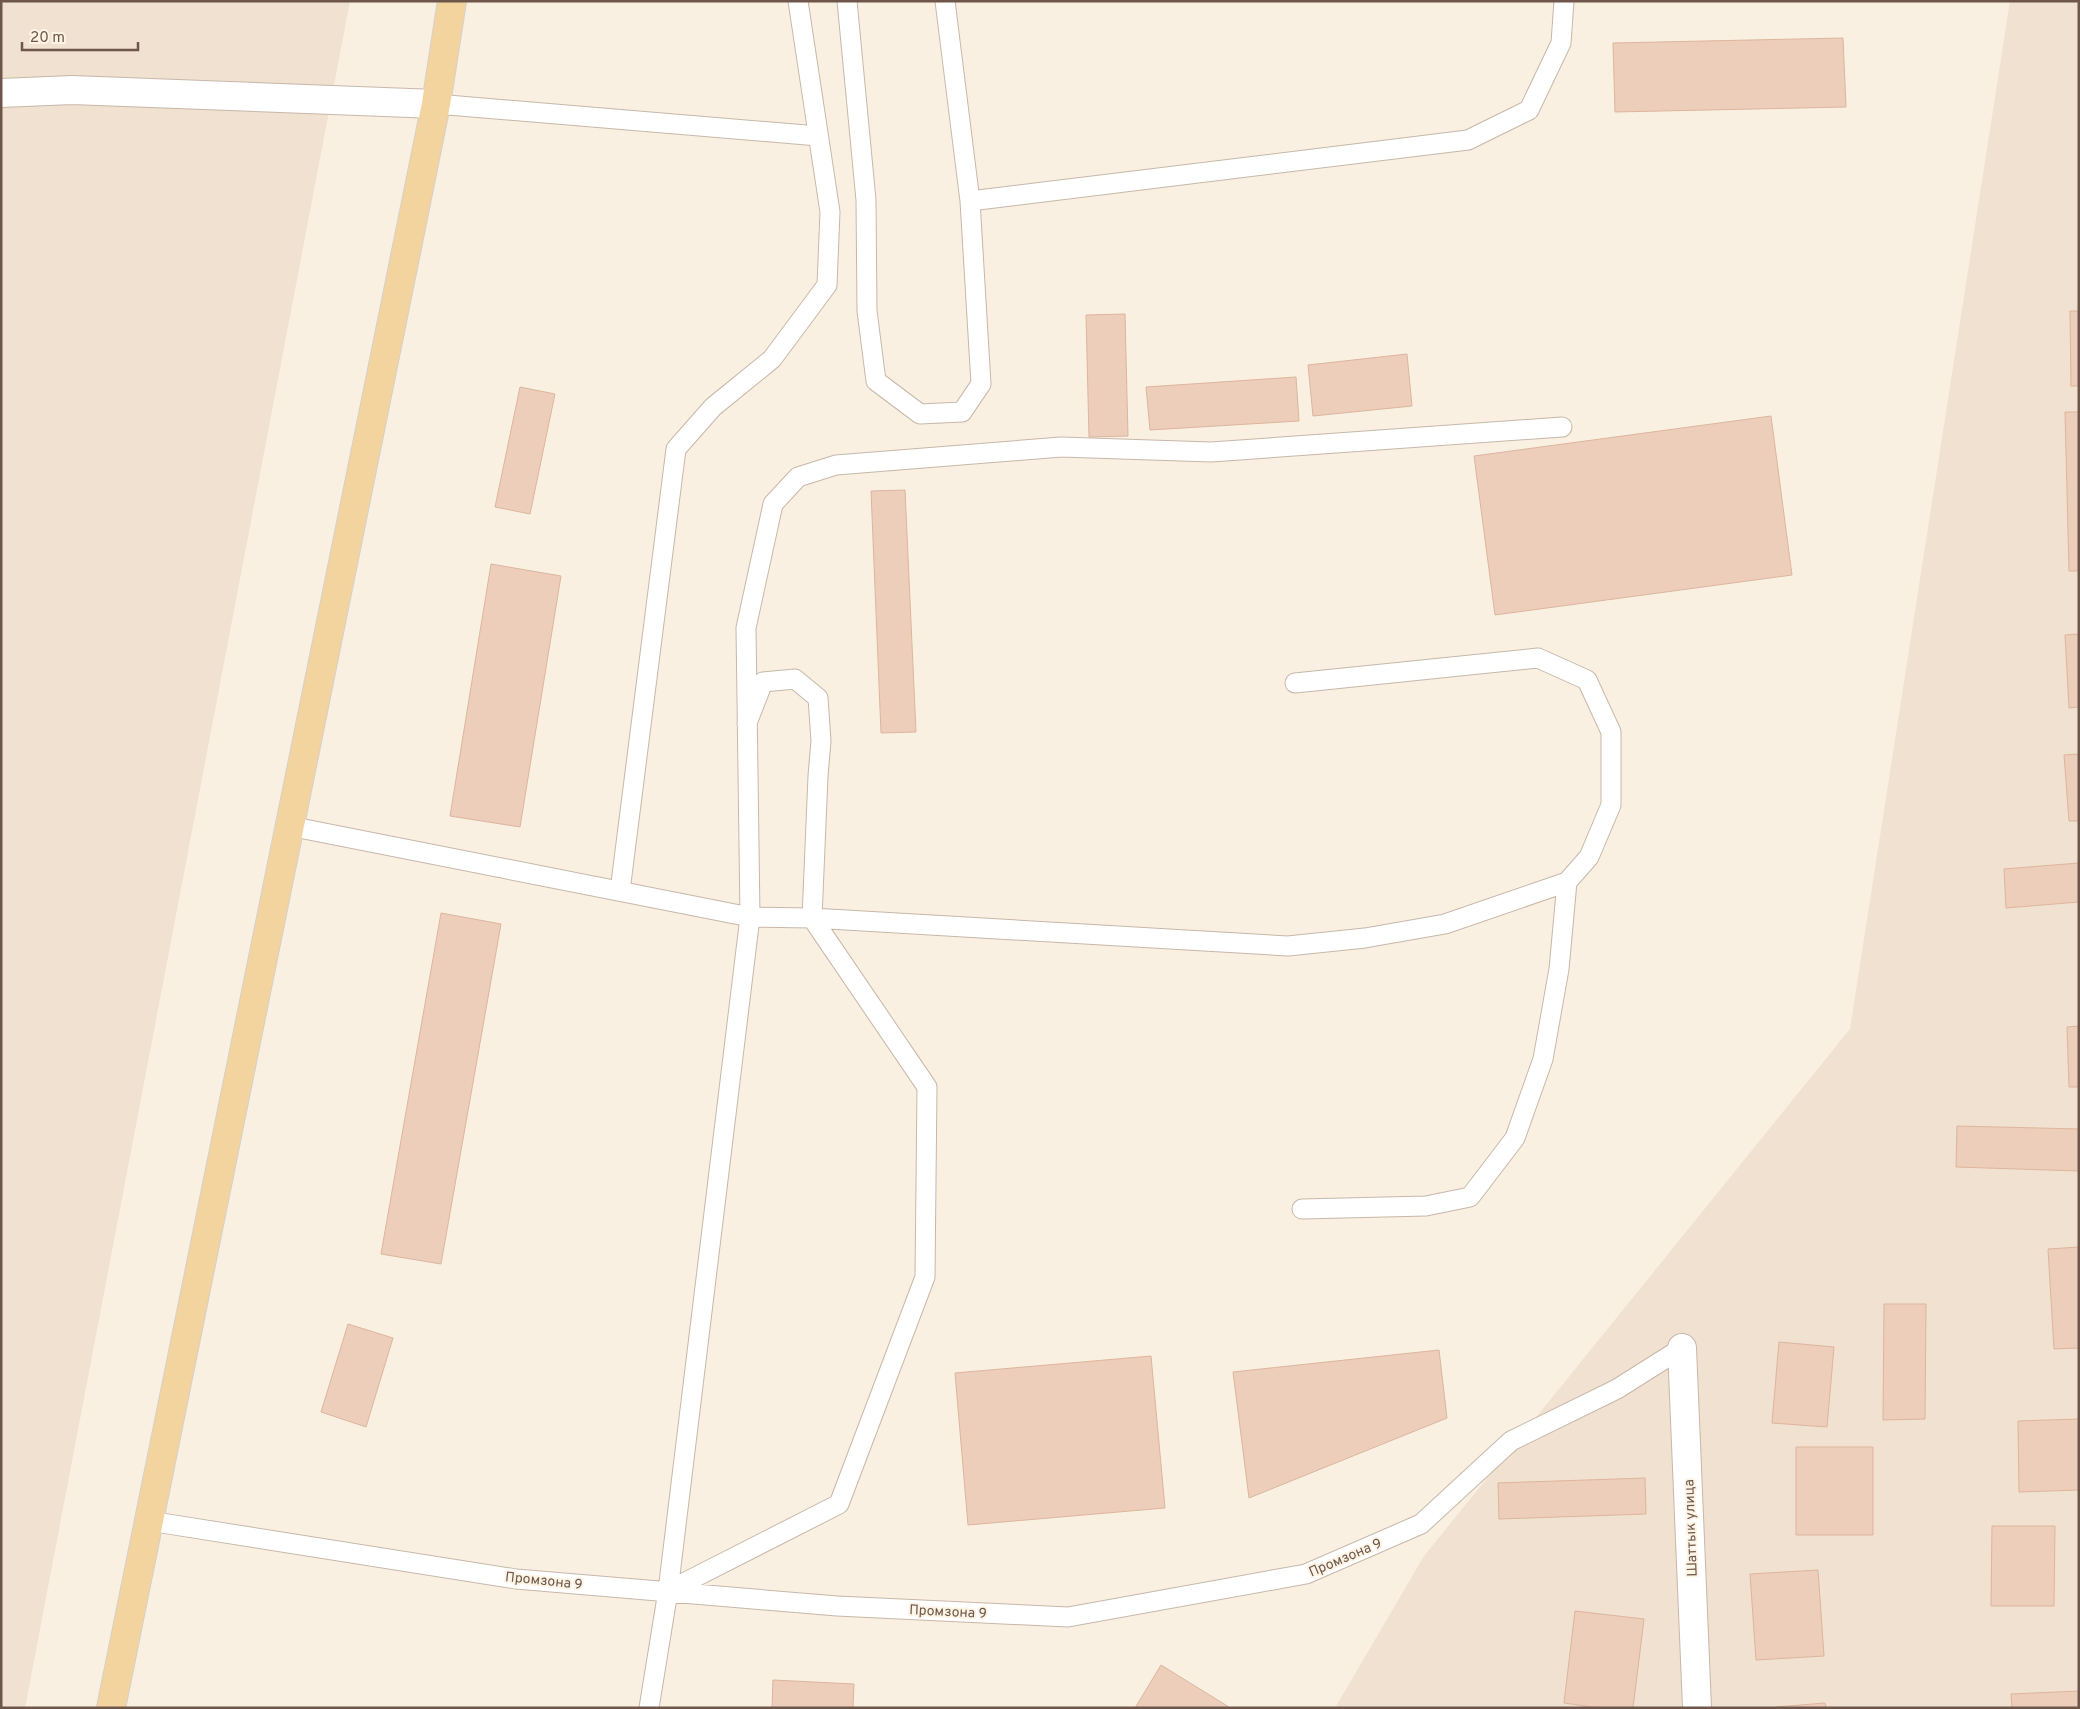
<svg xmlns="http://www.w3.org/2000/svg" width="2080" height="1709" viewBox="0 0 2080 1709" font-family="Overpass,sans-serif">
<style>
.residential{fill:#f0e1d0}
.building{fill:#eccebb;stroke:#ddb59d}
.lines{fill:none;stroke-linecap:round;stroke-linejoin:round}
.lane-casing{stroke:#c8b7a9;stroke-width:21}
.street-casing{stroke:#c8b7a9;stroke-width:30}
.primary-casing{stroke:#d6d0cc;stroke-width:30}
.lane{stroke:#fff;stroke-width:19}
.street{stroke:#fff;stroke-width:28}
.primary{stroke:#f3d39e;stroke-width:28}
.labels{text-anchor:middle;stroke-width:4;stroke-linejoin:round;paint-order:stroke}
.street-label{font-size:14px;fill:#6e574a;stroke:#fdf4e6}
</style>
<rect width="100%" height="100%" fill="#f9f0e1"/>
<path class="residential" d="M1 1H350L25 1708H1Z
M2010 1H2079V1708H1335L1424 1556 1850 1029Z"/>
<path class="building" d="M1843 38 1846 107 1615 112 1613 43Z
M2070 311H2079V386H2071Z
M1125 314 1128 436 1089 437 1086 315Z
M1407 354 1412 406 1313 416 1308 365Z
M1296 377 1299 421 1150 430 1146 387Z
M520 387 555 394 530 514 495 507Z
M2065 412H2079V571H2069Z
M1771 416 1792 575 1495 615 1474 456Z
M905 490 916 732 881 733 871 491Z
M491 564 561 576 520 827 450 816Z
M2079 634V707L2069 708 2065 635Z
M2079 754V821H2069L2064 755Z
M2079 863V902L2006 908 2004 869Z
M441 913 501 924 441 1264 381 1254Z
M2079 1026V1087H2069L2067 1027Z
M1957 1126 2079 1129V1171L1956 1167Z
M2079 1247V1348L2054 1349 2048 1249Z
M1884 1304H1926L1925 1419 1883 1420Z
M348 1324 393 1338 366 1427 321 1412Z
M1779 1342 1834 1347 1827 1427 1772 1423Z
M1439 1350 1447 1418 1249 1498 1233 1372Z
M1151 1356 1165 1508 968 1525 955 1373Z
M2079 1419V1490L2019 1492 2018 1421Z
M1796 1447H1873V1535H1796Z
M1645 1478 1646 1514 1499 1519 1498 1483Z
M1992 1526H2055L2054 1606H1991Z
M1818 1570 1824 1656 1756 1660 1750 1574Z
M1575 1611 1644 1619 1633 1708H1599L1564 1703Z
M1161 1665 1229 1707V1708H1135Z
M773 1680 854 1684 853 1708H772Z
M2079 1691V1708H2012L2011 1694Z
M1825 1703 1826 1708H1777L1776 1707Z"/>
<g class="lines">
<g class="lane-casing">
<path id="lane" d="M847 1 866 200 867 311 876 381 920 414 962 412 981 384 970 201 945 1
M436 104 818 136
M970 201 1468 140 1529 110 1561 43 1564 1
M747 723 763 682 795 679 818 698 821 741 818 776 812 918 1288 946 1365 938 1445 924 1567 882 1589 857 1611 805V732L1587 680 1538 658 1295 683
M289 826 750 917 812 918 927 1087 925 1277 839 1504 668 1591
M620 891 676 449 713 407 772 359 827 285 830 212 798 1
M750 917 746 628 773 504 798 477 836 465 1061 447 1211 452 1562 427
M1302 1209 1426 1206 1470 1197 1515 1138 1543 1059 1559 969 1567 882
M149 1521 516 1579 837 1606 1068 1617 1306 1574 1421 1524 1511 1441 1617 1389 1682 1348
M649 1708 668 1591 750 917"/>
</g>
<g class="street-casing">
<path id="street" d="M1 93 72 90 436 104
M1682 1348 1697 1708"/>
</g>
<g class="primary-casing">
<path id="primary" d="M111 1708 436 104 452 1"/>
</g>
<use href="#lane" class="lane"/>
<use href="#street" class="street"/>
<use href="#primary" class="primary"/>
</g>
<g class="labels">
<g class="street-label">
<text transform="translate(1690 1528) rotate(-92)" y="5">Шаттык улица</text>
<text transform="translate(1345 1557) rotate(-23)" y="5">Промзона 9</text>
<text transform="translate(544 1580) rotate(6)" y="5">Промзона 9</text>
<text transform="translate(948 1611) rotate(3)" y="5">Промзона 9</text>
</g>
</g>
<rect width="2080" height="1709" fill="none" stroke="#6e574a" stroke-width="5"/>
<path d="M22 42v8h116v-8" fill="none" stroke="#6e574a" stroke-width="2.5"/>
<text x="30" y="42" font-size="15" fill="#6e574a" stroke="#fdf4e6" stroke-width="4" paint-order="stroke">20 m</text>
</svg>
